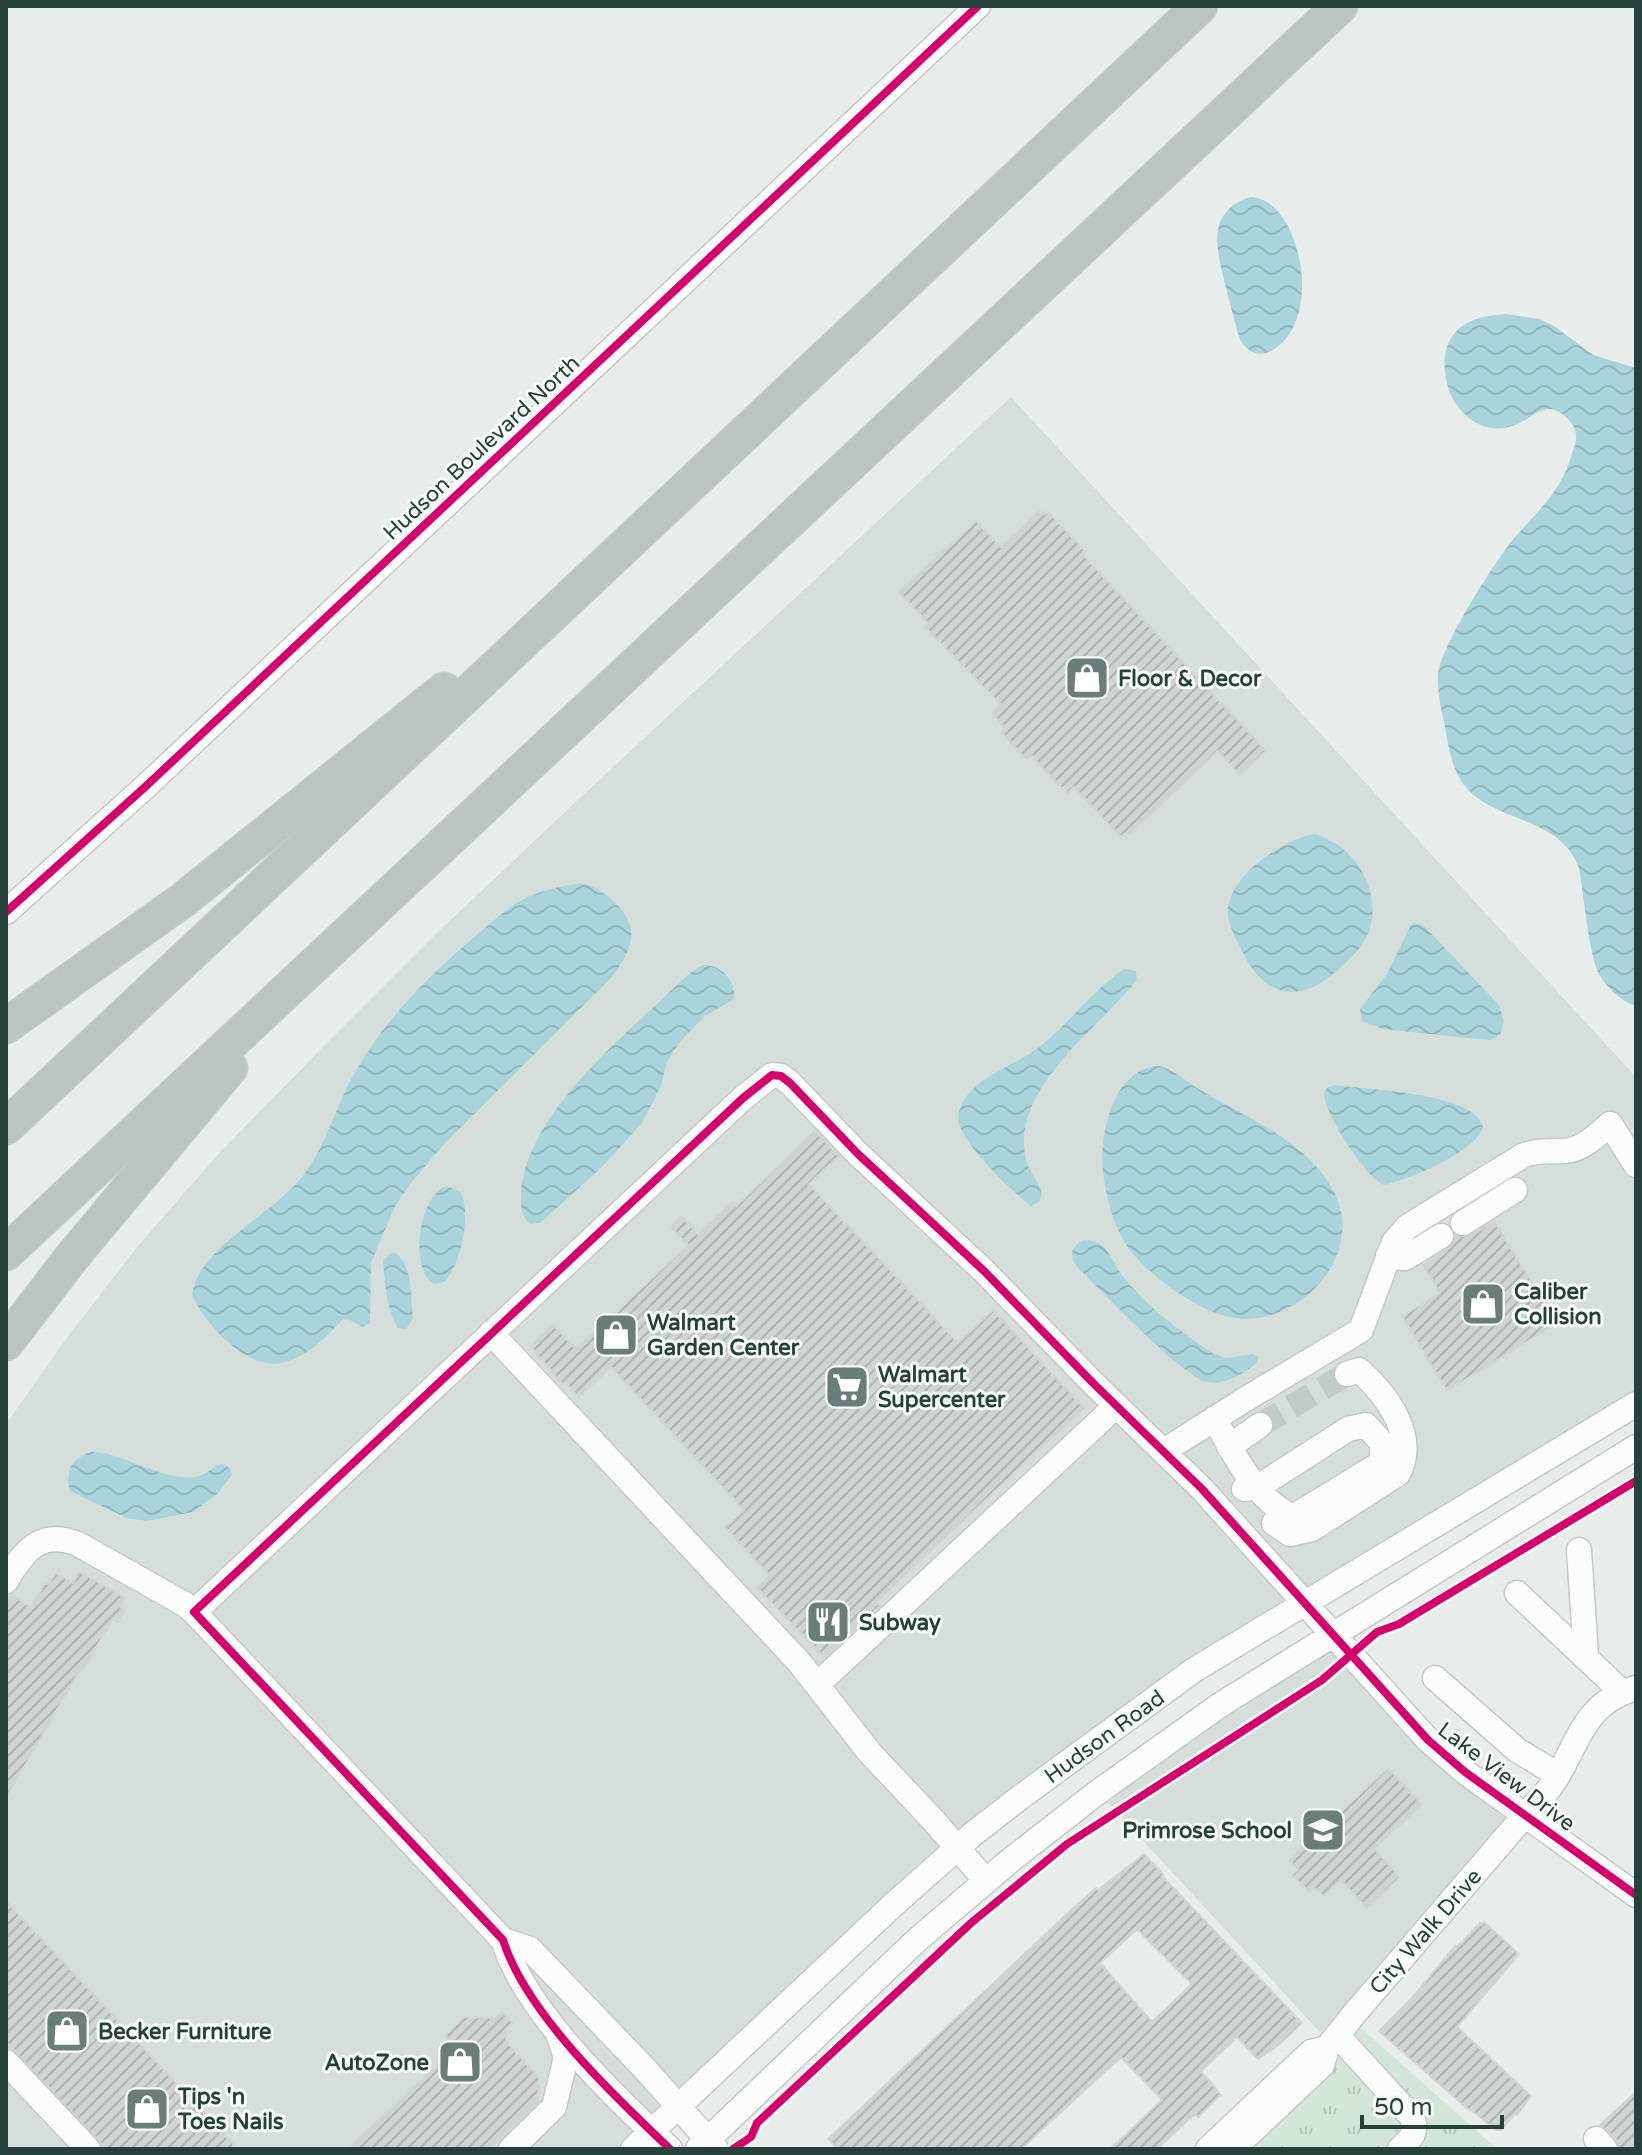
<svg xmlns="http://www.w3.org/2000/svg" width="1642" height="2155" viewBox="0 0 1642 2155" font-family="'Varela Round',sans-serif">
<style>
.built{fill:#d6dedb}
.park{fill:url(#park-tufts)}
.water{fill:url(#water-waves)}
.building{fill:url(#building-hatch);stroke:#d1d6d4;stroke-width:2;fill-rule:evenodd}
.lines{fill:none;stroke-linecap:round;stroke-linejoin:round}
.minor-tunnel{stroke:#c1cbc8;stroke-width:24;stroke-dasharray:24 12;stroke-linecap:butt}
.minor-casing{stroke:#c5cac8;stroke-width:27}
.highway-casing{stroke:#c3ccc9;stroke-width:37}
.minor{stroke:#fcfcfc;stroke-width:24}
.highway{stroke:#bcc4c2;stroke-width:34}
.cycleway-casing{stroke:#f7fbf9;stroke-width:13}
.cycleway{stroke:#d6006c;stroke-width:8}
.labels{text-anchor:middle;stroke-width:6;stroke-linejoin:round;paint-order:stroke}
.street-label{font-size:22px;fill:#24423a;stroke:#f7fbf9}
.poi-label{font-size:22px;font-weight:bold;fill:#24423a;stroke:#f7fbf9;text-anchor:start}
</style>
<defs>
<pattern id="park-tufts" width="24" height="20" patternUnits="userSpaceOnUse" patternTransform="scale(2)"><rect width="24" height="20" fill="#d1e6d8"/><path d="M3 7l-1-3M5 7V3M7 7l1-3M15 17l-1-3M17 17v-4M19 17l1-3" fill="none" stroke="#b3c6ba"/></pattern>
<pattern id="water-waves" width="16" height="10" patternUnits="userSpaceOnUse" patternTransform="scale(2)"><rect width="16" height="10" fill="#a9d4db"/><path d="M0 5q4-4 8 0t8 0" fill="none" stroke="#91b7bd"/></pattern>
<pattern id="building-hatch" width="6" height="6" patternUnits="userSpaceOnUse" patternTransform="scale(2)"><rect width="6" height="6" fill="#cfd4d2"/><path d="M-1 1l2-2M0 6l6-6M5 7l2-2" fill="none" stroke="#b2b7b5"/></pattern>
</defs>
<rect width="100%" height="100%" fill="#e8edeb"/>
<path class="built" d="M1011 397 1636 1077V1404L1303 1603 1022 1796 633 2149H6V1424L63 1343 137 1247 221 1151 321 1049 441 929 581 797Z
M1333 1635 1525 1815 1330 2043 1098 1792Z"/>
<path class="park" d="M1351 2019 1497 2149H1233Z"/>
<path class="water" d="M1250 197C1269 198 1279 211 1288 226 1296 242 1303 268 1302 286 1302 298 1300 312 1295 323 1286 346 1258 369 1240 340 1234 320 1229 300 1224 280 1216 245 1207 212 1250 197Z
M1506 314 1539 319 1554 326 1593 355 1636 368V1006C1622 1002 1605 986 1599 974 1588 952 1584 894 1579 868 1559 814 1496 825 1464 785 1451 769 1448 742 1444 722 1441 709 1437 688 1438 674 1442 644 1495 561 1515 537 1539 510 1563 489 1572 453 1574 448 1577 440 1576 435 1576 430 1572 423 1568 419 1546 397 1535 417 1515 425 1488 436 1462 419 1451 395 1445 382 1442 360 1447 347 1457 320 1481 316 1506 314Z
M1315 834C1354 845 1383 890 1369 931 1364 946 1350 959 1339 969 1296 1008 1261 995 1239 945 1235 936 1229 926 1228 916 1224 878 1283 839 1315 834Z
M581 883C603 887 635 914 631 939 629 954 619 967 611 978L445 1143 410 1184 394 1208 371 1263 370 1323 363 1327 348 1319H343C325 1338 309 1356 282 1363 247 1371 204 1323 192 1295 197 1249 273 1214 302 1177 326 1147 335 1107 354 1074 385 1019 427 978 474 937 489 925 505 909 522 900 539 891 562 886 581 883Z
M1415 923 1424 926 1499 1005 1504 1021 1500 1035 1491 1040 1477 1039 1383 1029 1362 1021 1360 1009 1387 974 1411 925Z
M703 965C721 964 737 982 734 999L705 1016 679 1043 667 1062 661 1086 642 1123 602 1167 540 1223 530 1224C521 1216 521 1207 521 1196 523 1124 607 1050 656 1005 671 992 686 973 703 965Z
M1124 969 1136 971 1137 980C1101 1026 1013 1087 1025 1154 1027 1169 1038 1180 1042 1194L1039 1202 1031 1206C1013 1193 958 1140 958 1118 959 1108 964 1098 971 1091 991 1070 1021 1063 1043 1044 1071 1021 1093 990 1124 969Z
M1159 1066C1176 1071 1186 1081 1200 1090 1246 1117 1313 1144 1336 1196 1365 1262 1290 1334 1225 1316 1194 1308 1145 1273 1127 1246 1113 1225 1106 1197 1103 1172 1099 1134 1113 1068 1159 1066Z
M1335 1085C1366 1090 1475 1092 1483 1127 1474 1153 1410 1179 1384 1185 1367 1179 1322 1111 1324 1092L1328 1087Z
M447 1186 461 1192C471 1215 462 1263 444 1282L434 1284C408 1269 419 1194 447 1186Z
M1085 1240C1106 1240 1110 1257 1120 1272 1142 1303 1179 1330 1210 1352L1226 1358 1253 1354 1258 1357 1257 1362C1245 1373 1224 1386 1207 1382 1182 1377 1100 1289 1077 1267L1073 1261 1072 1251 1078 1243Z
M393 1252C413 1260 411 1300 413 1319L406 1329 398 1328C386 1309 385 1282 383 1260Z
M92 1452C123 1452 166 1484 199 1476 208 1473 213 1466 222 1464L230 1468 232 1475 217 1494 193 1512 147 1521 127 1518 70 1491C64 1472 72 1457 92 1452Z"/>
<path class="building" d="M1039 511 1045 514 1048 512 1086 552 1083 555 1266 751 1240 775 1218 751 1126 837 1124 834 1121 837 1074 787 1067 794 1032 756 1027 760 1001 732 1005 728 992 714 1001 705 924 626 928 623 899 592 976 521 1001 547Z
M815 1131 839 1156 809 1184 958 1343 993 1310 1084 1408 876 1602 880 1606 824 1657 757 1588 770 1576 725 1527 744 1510 611 1367 579 1397 565 1383 563 1385 530 1346 553 1325 576 1349 688 1245 671 1227 682 1216 698 1234 732 1202 736 1206Z
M1494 1221 1557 1323 1447 1391 1402 1316 1440 1293 1423 1265 1449 1248 1456 1236H1470Z
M79 1572 125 1598 120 1607 125 1610 118 1622 113 1619 83 1670 81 1668 6 1798V1605L12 1595 31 1607 45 1583 49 1584 55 1573 73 1583Z
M1388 1768 1422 1805 1374 1849 1400 1877 1367 1908 1341 1880 1323 1896 1314 1887 1309 1892 1292 1875 1298 1869 1289 1860Z
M1144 1854 1164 1875 1162 1876 1302 2023 1280 2044 1258 2059 1237 2037 1201 2071 1221 2095 1198 2117 1195 2114 1157 2149H1110L1162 2100 1121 2057 1021 2149H837L828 2139 1071 1910 1096 1888 1098 1890ZM1137 1929 1192 1984 1152 2022 1100 1963Z
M6 1901 238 2149H106L6 2042Z
M1484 1922 1519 1954 1457 2027 1531 2096 1517 2115 1516 2113 1501 2130H1496L1471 2110 1470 2111 1379 2031 1411 1999 1455 1946 1457 1947 1480 1923 1482 1925Z
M502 2012 513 2023 506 2029V2041L539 2078 538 2102 489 2149H348L446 2057 447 2034 464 2017 495 2018Z
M1636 2092V2144L1630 2149H1620L1616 2139 1600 2125Z"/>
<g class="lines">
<path class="minor-tunnel" d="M1260 1425 1347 1374"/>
<g class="minor-casing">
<path id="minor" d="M6 912 145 787 978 6
M1610 1124 1636 1165
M1463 1223 1515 1190
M1388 1256 1405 1258 1441 1236
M491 1333 799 1662 870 1753 934 1821 986 1881
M1215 1418C1231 1452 1258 1502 1293 1517L1383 1462 1381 1442 1366 1425 1348 1429 1258 1487 1244 1489
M1229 1447 1260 1425
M1164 1451 1244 1400 1361 1330 1394 1242 1407 1227 1524 1155C1538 1150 1550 1152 1564 1151 1583 1150 1597 1135 1610 1124
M1274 1523 1290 1534 1312 1529 1398 1474C1418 1436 1387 1395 1359 1370L1347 1374
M1579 1550 1586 1656
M6 1581C24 1551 40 1529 78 1544L186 1605 194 1612
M1517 1593 1622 1692
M1435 1678 1517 1750 1558 1775
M818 1684 1116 1406
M503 1940 530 1949 645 2069 716 2149
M1337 2035 1411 2116C1419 2131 1411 2139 1400 2149
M6 2062 88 2149
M1596 2139 1605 2149
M511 2149 554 2107 566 2057 559 2036
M633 2149 892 1906 973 1834 1022 1796 1194 1670 1636 1404
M670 2149C614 2096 526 2013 503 1940L194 1612 743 1098 772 1075 781 1076 790 1083 858 1154 984 1271 1093 1383 1202 1489 1428 1740 1465 1772 1636 1895
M698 2149 918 1939 1012 1859 1098 1792 1220 1705 1636 1447
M1208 2149 1311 2052 1327 2048
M1233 2149 1322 2065 1327 2048 1355 2013 1525 1815C1537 1803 1548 1792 1557 1777 1580 1738 1586 1702 1636 1688"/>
</g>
<g class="highway-casing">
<path id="highway" d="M6 1026 183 900 444 690
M6 1127 1200 6
M6 1253 1340 6
M6 1343 72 1257 230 1068"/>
</g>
<use href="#minor" class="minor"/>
<use href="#highway" class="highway"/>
<g class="cycleway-casing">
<path id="cycleway" d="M6 912 145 787 978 6
M670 2149C614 2096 526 2013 503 1940L194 1612 743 1098 772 1075 781 1076 790 1083 858 1154 984 1271 1093 1383 1202 1489 1428 1740 1465 1772 1636 1895
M733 2149 751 2137 757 2123 971 1923 1067 1844 1322 1680 1377 1632 1399 1624 1636 1481"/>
</g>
<use href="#cycleway" class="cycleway"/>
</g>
<defs>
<g id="shop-square" transform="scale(2.3)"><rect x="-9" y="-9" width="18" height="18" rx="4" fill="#697e78" stroke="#f7fbf9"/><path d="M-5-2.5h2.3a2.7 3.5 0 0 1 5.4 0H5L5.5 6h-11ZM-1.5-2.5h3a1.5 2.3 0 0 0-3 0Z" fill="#fff"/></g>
<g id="supermarket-square" transform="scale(2.3)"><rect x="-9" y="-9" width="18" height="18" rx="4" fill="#697e78" stroke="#f7fbf9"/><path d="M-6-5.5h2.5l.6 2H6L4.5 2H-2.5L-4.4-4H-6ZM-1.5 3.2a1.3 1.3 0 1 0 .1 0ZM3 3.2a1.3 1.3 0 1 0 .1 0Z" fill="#fff"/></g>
<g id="restaurant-square" transform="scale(2.3)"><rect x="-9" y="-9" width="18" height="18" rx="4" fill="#697e78" stroke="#f7fbf9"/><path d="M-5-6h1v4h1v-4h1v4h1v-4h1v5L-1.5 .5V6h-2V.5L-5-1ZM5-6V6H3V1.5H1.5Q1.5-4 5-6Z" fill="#fff"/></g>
<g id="school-square" transform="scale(2.3)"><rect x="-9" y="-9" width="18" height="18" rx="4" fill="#697e78" stroke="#f7fbf9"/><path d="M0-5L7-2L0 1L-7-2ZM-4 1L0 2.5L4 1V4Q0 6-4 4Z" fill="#fff"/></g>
</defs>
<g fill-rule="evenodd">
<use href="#shop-square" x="1087" y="678"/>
<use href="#shop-square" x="1483" y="1304"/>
<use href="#shop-square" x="616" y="1335"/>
<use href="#supermarket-square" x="847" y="1387"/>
<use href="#restaurant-square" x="828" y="1622"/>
<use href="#school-square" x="1323" y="1830"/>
<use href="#shop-square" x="67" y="2031"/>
<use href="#shop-square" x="460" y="2062"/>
<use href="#shop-square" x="147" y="2109"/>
</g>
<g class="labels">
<g class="street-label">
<text transform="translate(481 447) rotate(-43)" y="8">Hudson Boulevard North</text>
<text transform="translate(1104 1736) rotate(-36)" y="8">Hudson Road</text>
<text transform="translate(1507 1776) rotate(37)" y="8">Lake View Drive</text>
<text transform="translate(1425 1931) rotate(-49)" y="8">City Walk Drive</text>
</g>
<g class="poi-label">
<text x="1118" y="686">Floor &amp; Decor</text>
<text x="1514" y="1299">Caliber<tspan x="1514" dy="25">Collision</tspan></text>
<text x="647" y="1330">Walmart<tspan x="647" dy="25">Garden Center</tspan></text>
<text x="878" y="1382">Walmart<tspan x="878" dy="25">Supercenter</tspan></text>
<text x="859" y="1630">Subway</text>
<text x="1292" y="1838" text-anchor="end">Primrose School</text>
<text x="98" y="2039">Becker Furniture</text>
<text x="429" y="2070" text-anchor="end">AutoZone</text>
<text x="178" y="2104">Tips 'n<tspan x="178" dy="25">Toes Nails</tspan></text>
</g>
</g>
<rect width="1642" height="2155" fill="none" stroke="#24423a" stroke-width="16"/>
<path d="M1362 2115v12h140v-12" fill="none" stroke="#24423a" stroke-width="4"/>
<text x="1374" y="2115" font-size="24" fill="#24423a" stroke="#f7fbf9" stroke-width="6" paint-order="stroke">50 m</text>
</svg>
